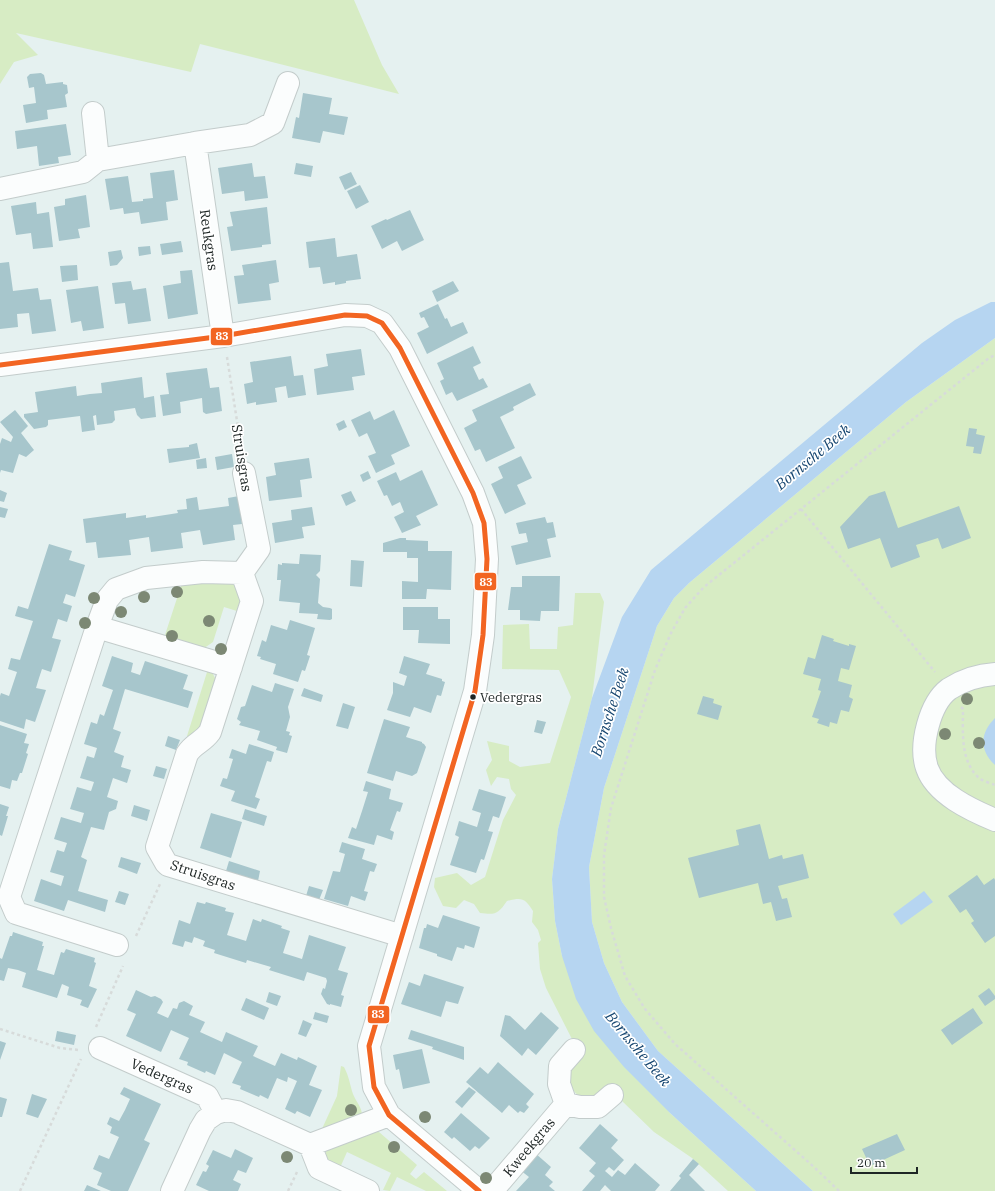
<svg xmlns="http://www.w3.org/2000/svg" width="995" height="1191" viewBox="0 0 995 1191" font-family="'IBM Plex Serif',serif">
<style>
.green{fill:#d7ecc4}
.water{fill:#b6d5f1}
.building{fill:#a7c6cc}
.lines{fill:none;stroke-linecap:round;stroke-linejoin:round}
.minor-casing{stroke:#c3cccb;stroke-width:24}
.path{stroke:#d7dbda;stroke-width:2.5;stroke-dasharray:3 3;stroke-linecap:butt}
.minor{stroke:#fbfdfd;stroke-width:22}
.bus-1-casing{stroke:#fff;stroke-width:8}
.bus-1{stroke:#f26522;stroke-width:5}
.tree{fill:#7c8874}
.bus-dot{fill:#1e2625;stroke:#fff;stroke-width:1.5}
.labels{text-anchor:middle;stroke-width:3.5;stroke-linejoin:round;paint-order:stroke}
.bus-label{font-size:13px;fill:#1e2625;stroke:#fff;text-anchor:start}
.street-label{font-size:14px;fill:#1e2625;stroke:#fff}
.water-label{font-size:15px;font-style:italic;fill:#154570;stroke:#fff}
.line-badge{stroke:#fff;stroke-width:1.5}
.badge-label{font-size:11px;text-anchor:middle;font-weight:bold;fill:#fff}
</style>
<rect width="100%" height="100%" fill="#e5f1f0"/>
<path class="green" d="M0 0H354L382 65 399 94 200 44 191 72 16 33 38 55 14 62 0 84Z
M995 338V1191H813L658 1051 622 1002 604 963 592 922 589 867 604 788 657 626 674 598 689 583 906 402Z
M214 581C240 582 241 587 240 612L224 607 213 642 200 651 164 638 181 586Z
M575 593H600L604 602 592 698 558 829 552 879 555 921 562 956 670 1113 756 1191H728L692 1158 654 1132 623 1102 610 1085 593 1098C580 1097 574 1096 570 1082 565 1067 570 1058 574 1043L546 988 540 969 538 943 541 940 538 930 532 922 533 911C525 898 522 897 507 901 498 914 496 915 480 913L474 904 464 900 456 908 443 906 434 887 435 878 457 873 471 885 485 877 503 820 516 795 511 789 509 779 497 777 491 786 486 770 492 760 487 741 509 746V761L520 767 550 763 571 697 559 670 502 669 503 625 529 624 530 649H557L558 627 573 625Z
M208 669 211 670 217 682 201 730 189 737 187 736Z
M341 1066 344 1067C349 1076 350 1085 353 1094 356 1102 362 1107 362 1115L321 1131 337 1096Z
M371 1132H379L417 1165 410 1174 416 1179 424 1172 447 1191H426L397 1177 390 1191 383 1190 391 1173 347 1152 339 1170 323 1158 328 1148Z"/>
<path class="water" d="M991 302H995V338L906 402 689 583 674 598 657 626 604 788 589 867 592 922 604 963 622 1002 658 1051 813 1191H756L670 1113 624 1067 594 1031 576 999 562 956 555 921 552 879 558 829 592 698 622 617 651 570 922 343 955 320Z
M995 718V765C979 750 980 733 995 718Z
M924 891 933 902 901 925 893 914Z"/>
<path class="building" d="M41 73 44 75 46 84 63 82V84L67 85 68 93 65 95 67 107 47 110 48 119 26 123 23 105 36 103 34 87 29 88 27 77 30 74Z
M303 93 332 98 329 114 348 117 344 135 323 131 320 143 292 138 296 117 299 118Z
M66 124 71 155 58 157 59 163 39 166 37 146 17 149 15 131Z
M252 163 254 177 265 176 268 198 245 201 244 191 222 194 218 168Z
M296 163 313 166 311 177 294 174Z
M174 170 178 200 166 202 168 220 141 224 139 212 124 214 123 208 110 210 105 179 128 176 132 202 143 201V199L153 198 150 173Z
M351 172 357 184 345 190 339 177Z
M360 185 369 202 356 209 347 191Z
M86 195 90 227 78 229 80 238 59 241 54 207 65 205V199Z
M36 202 37 214 49 212 53 247 33 249 31 233 16 235 11 206Z
M267 207 271 244 262 245V247L231 251 227 227 233 226 230 212Z
M410 210 424 240 402 251 397 241 382 249 371 226 386 219 387 220Z
M335 238 337 257 357 254 361 279 346 281V283L335 285V282L323 284 320 267 309 268 306 242Z
M181 241 183 252 162 255 160 244Z
M150 246 151 254 139 256 138 247Z
M121 250 123 258 117 265 110 266 108 252Z
M276 260 279 282 269 284 271 300 238 304 234 276 244 275 242 265Z
M9 262 13 291 38 288 40 300 51 299 56 331 32 334 29 313 17 314 18 327 0 329V263Z
M77 265 78 280 62 282 60 266Z
M192 270 198 314 168 319 163 286 181 283 180 271Z
M131 281 133 290 146 288 151 321 128 324 125 303 115 304 112 283Z
M453 281 459 291 437 302 432 291Z
M98 286 104 328 83 331 81 321 71 323 66 290Z
M438 304 445 319 447 318 451 327 463 322 468 333 427 354 417 333 429 327 424 317 421 318 419 313Z
M473 346 481 363 473 367 479 380 483 378 488 387 457 401 452 392 446 395 440 381 444 379 437 363Z
M361 349 365 375 352 377 354 390 317 395 314 369 328 366 326 354Z
M291 356 294 376 303 375 306 395 288 398 286 386 275 388 277 402 256 405V402L247 404 244 384 253 382 250 362Z
M207 368 210 388 219 387 222 411 206 414 203 412 202 398 180 402 181 413 163 416 160 395 169 394 166 373Z
M142 377 144 398 154 396 156 417 141 419 137 415 135 408 114 411 115 420 112 423 97 425 96 415 93 416 95 430 82 432 80 416 48 420V425L46 427 34 429 24 417V414L38 412 35 392 76 386 77 396 90 394 102 393 101 383Z
M530 383 536 395 513 407 514 410 500 417 515 448 486 462 480 449 475 451 464 428 477 421 472 410Z
M15 410 28 426 21 433 34 450 26 457 19 454 13 473 1 470 0 473V444L2 438 11 442 13 437 0 422Z
M394 410 410 446 391 455 395 464 376 473 368 456 376 453 367 433 359 437 351 420 370 411 374 420Z
M344 420 347 427 339 431 336 424Z
M969 428 977 429 976 434 985 436 981 454 973 453 974 447 966 446Z
M197 443 200 458 169 463 167 449 189 447V445Z
M232 454 234 467 217 470 215 457Z
M521 456 532 478 517 485 526 504 505 514 491 484 503 478 498 467Z
M206 458 207 468 197 469 196 460Z
M309 458 312 478 300 480 302 497 269 501 266 477 276 475 274 463Z
M422 470 438 505 416 516 421 525 402 533 394 517 404 512 400 502 392 506 387 495 384 496 377 481 396 472 400 481Z
M368 471 371 478 363 482 360 475Z
M0 490 7 493 4 502 0 501Z
M351 491 356 501 346 506 341 495Z
M885 491 898 528 959 506 971 538 942 549 938 538 916 545 920 557 891 568 880 538 848 549 840 527 869 496Z
M239 496 242 524 233 525 235 540 203 545 200 530 181 533 183 548 151 552 149 537 129 540 131 555 98 558 96 542 86 543 83 519 126 513V518L146 515V518L178 513 177 510 187 509 186 499 197 497 199 510 229 506 228 498Z
M0 507 8 509 5 518 0 517Z
M312 507 315 525 302 527 304 538 275 543 272 523 292 520 291 510Z
M545 517 547 523 553 522 556 537 547 539 551 557 516 565 511 546 528 542 526 533 519 534 516 523Z
M400 538H406V540L428 541V551H452L451 590 427 589 426 599H402V581L418 582V558H407V552H383V543Z
M49 544 72 551 69 560 85 565 75 597 66 594 63 603 72 606 67 622 58 619 52 638 61 640 51 672 42 669 39 678 36 688 46 690 35 722 26 719 24 729 0 721V696L1 693 9 696 17 672 8 669 11 658 20 660 33 621 15 616 18 606 28 609Z
M300 554 321 555 320 571 316 575 320 579 318 603 323 607 330 608 332 609V619L330 620 317 619 318 614 299 613 300 603 279 601 281 580H277L278 564 282 565V563L299 564Z
M351 560 364 561 362 587 350 586Z
M522 576H560L559 611H541L540 621 520 620V610H508L511 587H522Z
M403 607H438V619H450V644L418 643 419 630H403Z
M290 620 315 628 307 655 310 656 305 671 302 670 298 682 273 674 276 664 260 659 261 657 257 656 262 640 266 642 271 625 287 630Z
M822 635 834 639 833 641 849 646V644L856 646 849 670 841 668 838 681 852 685 849 697 853 699 849 712 841 710 837 724 830 722 829 727 817 723 819 719 812 717 821 691 818 690 821 679 803 674 808 657 815 659Z
M112 656 133 663 131 672 140 675 145 661 188 675 183 689 193 692 188 708 125 689 113 729 121 732 114 752 124 756 121 767 131 770 127 783 113 778 107 797 118 801 116 809 109 812 104 830 91 827 81 857 87 860 78 891 108 900 105 912 68 900 64 911 34 901 41 879 61 886 64 876 50 872 57 850 64 852 67 843 54 839 61 817 81 823 84 813 70 809 77 787 91 791 94 782 80 778 87 756 94 758 97 748 84 744 91 722 97 724 100 714 104 716 113 690 102 686Z
M404 656 430 664 426 674 442 679V681L445 682 441 696 437 695 431 713 414 707 410 717 387 710 393 693V682L404 686 407 676 399 673Z
M275 683 294 689 288 707 290 717 286 731 290 732 289 735 292 736 287 753 276 750 277 747 257 740 260 731 239 725 241 722 237 719 241 707 245 706 252 685 272 692Z
M304 688 323 695 321 702 301 696Z
M703 696 714 699 713 703 722 706 718 720 697 714Z
M343 703 355 707 348 729 336 726Z
M384 719 410 727 406 737 422 742V743L424 744 426 747 417 773 412 776 396 771 393 781 367 773Z
M537 720 546 722 542 734 534 732Z
M0 725 27 734 24 743 29 744 26 753 28 754 22 773H20L17 781 12 780 10 789 0 786Z
M168 736 180 740 176 750 165 746Z
M249 744 274 752 271 762 267 761 255 797 260 799 256 809 231 801 235 791 220 786 223 778 227 779 233 759 229 758 232 749 246 754Z
M156 766 167 769 164 779 153 776Z
M366 781 391 789 389 799 403 803 400 812 397 811 390 830 394 832 392 840 377 835 374 845 348 838 352 827 356 829 362 811 368 792 363 791Z
M479 789 506 797 499 818 493 816 488 831 493 832 484 860 481 859 476 873 450 865 459 837 455 835 459 821 477 827 481 813 472 810Z
M0 804 9 807 6 816H8L2 836 0 835Z
M134 805 150 810 147 821 131 816Z
M245 809 267 816 264 826 242 819Z
M211 813 242 822 231 858 200 848Z
M760 824 769 859 782 855 783 859 803 854 809 878 778 886 782 899 787 898 792 917 776 921 771 902 763 904 758 883 699 898 688 858 739 845 736 830Z
M342 842 365 849 362 859 377 864 374 872 370 871 364 891 368 892 365 901 351 896 348 906 324 899 333 871 340 872 345 854 339 852Z
M121 857 141 863 137 874 118 867Z
M229 861 260 871 258 881 226 871Z
M977 875 984 885 994 878 995 880V936L985 943 971 923 974 921 966 909 960 913 948 896Z
M309 886 323 890 319 900 306 896Z
M119 891 129 894 125 905 115 902Z
M197 902 205 904 206 902 226 908 225 911 234 913 227 935 246 941 253 919 261 922 262 919 282 926 281 928 290 931 283 953 302 959 309 935 346 947 338 970 348 973 341 995 344 996 341 1007 330 1004V1005L327 1004 321 994 323 988 325 989 327 981 326 978 307 972 304 981 269 970 271 967 247 960 246 963 214 953 215 950 203 946 205 941 194 937 192 943 185 941 183 947 172 944 179 920 190 924Z
M443 915 480 927 474 948 465 945 464 949 457 947 452 961 437 956V954L419 948 424 928H426L427 924 438 928Z
M13 932 43 942 42 946H44L37 970 54 975 61 952 64 953 66 949 95 958 94 962 96 963 89 986 97 989 88 1008 80 1005 82 1000 67 995 69 987 62 984 57 998 22 987 26 973 18 970 8 968 4 981 0 980V958L2 959 10 936H12Z
M424 974 464 987 458 1004 446 1001 441 1017 401 1004 409 982 420 986Z
M989 988 995 996V999L985 1006 978 996Z
M136 990 151 997 155 996 161 999 163 1002 157 1013 168 1018 173 1008 177 1009 179 1003 184 1001 193 1006 189 1015 205 1022 200 1032 222 1042 226 1032 258 1046 253 1056 275 1066 281 1053 297 1060 298 1057 317 1066 309 1085 322 1090 310 1117 297 1111 295 1114 285 1109 297 1081 288 1077 287 1082 277 1078 268 1099 260 1095 259 1097 240 1089 241 1086 232 1083 242 1062 224 1053 215 1075 206 1071 205 1073 187 1065 188 1062 179 1059 189 1038 171 1030 161 1052 126 1036 136 1014 127 1010Z
M269 992 281 996 277 1006 266 1002Z
M246 998 269 1008 264 1020 241 1010Z
M973 1008 983 1023 952 1045 941 1030Z
M315 1012 329 1016 327 1023 313 1019Z
M541 1012 559 1028 536 1055 528 1048 522 1056 500 1036 505 1015 510 1016 525 1030Z
M303 1020 312 1024 306 1037 298 1034Z
M411 1030 464 1047V1060L432 1049 433 1047 408 1039Z
M57 1031 76 1035 74 1045 55 1041Z
M0 1041 6 1043 0 1060Z
M422 1049 430 1083 403 1089 399 1069 396 1070 393 1055Z
M498 1062 534 1094 526 1104 529 1107 524 1113 520 1111 518 1113 509 1105 502 1113 466 1082 480 1067 488 1074Z
M124 1087 161 1104 144 1140 150 1143 128 1191H111L97 1185 102 1173 93 1169 99 1155 109 1159 119 1137 110 1133 112 1127 107 1124 110 1117 119 1121 125 1110 130 1099 120 1094Z
M469 1087 476 1092 462 1108 455 1102Z
M32 1094 47 1099 38 1118 26 1114Z
M0 1097 7 1099 2 1117H0Z
M461 1113 490 1138 479 1149 475 1146 470 1151 454 1137 452 1139 444 1132Z
M600 1124 618 1140 611 1148 624 1160 614 1171 609 1167 605 1171 612 1177 618 1170 625 1175 635 1163 660 1185 655 1191H611L605 1185 600 1191H582L595 1176 589 1171 596 1163 579 1148Z
M897 1134 905 1150 870 1166 862 1149Z
M235 1149 253 1158 246 1173 238 1170 233 1180 241 1184 238 1191H209L196 1185 203 1171 206 1172 209 1166 206 1164 213 1150 231 1158Z
M535 1153 551 1167 545 1175 553 1182 549 1186 555 1191H516L529 1177 520 1170Z
M693 1159 699 1164 689 1175 705 1191H670L681 1178 679 1176Z
M87 1185 101 1191H84Z"/>
<g class="lines">
<g class="minor-casing">
<path id="minor" d="M93 113 98 160
M195 143 223 336
M0 189 83 172 98 160 195 143 250 135 273 123 288 83
M0 365 223 336 345 315 367 316 382 323 400 348 473 493 484 523 487 559 483 635 475 691 369 1046 374 1087 389 1115 479 1191
M244 473 259 549 242 573 252 601 210 732C202 743 194 743 187 754L157 847 166 863 168 865 402 936
M97 627 231 667
M995 674C979 675 963 680 949 689 930 703 919 745 927 768 936 794 971 810 995 820
M117 945 16 913 9 897 97 627 107 600 116 589 146 578 203 572 242 573
M100 1048 207 1096 216 1113 226 1110 237 1112 310 1145 389 1115
M566 1104 559 1084 560 1066 574 1050
M566 1104 580 1107H598L612 1095
M310 1145 319 1168 368 1191
M172 1191 200 1130 206 1120 216 1113
M492 1191 566 1104"/>
</g>
<path class="path" d="M227 357 242 453
M801 509 935 672
M961 707 963 709C963 731 960 760 978 777 982 781 990 783 995 785
M136 936 160 884
M96 1027 123 966
M0 1029 60 1048 79 1050
M20 1191 81 1059
M288 1191 297 1172
M839 1191 814 1167 675 1044 645 1009 625 976 611 928 604 897V855L611 808 655 670 671 633 685 608 704 587 989 358 995 355"/>
<use href="#minor" class="minor"/>
<g class="bus-1-casing">
<path id="bus-1" d="M0 365 223 336 345 315 367 316 382 323 400 348 473 493 484 523 487 559 483 635 475 691 369 1046 374 1087 389 1115 479 1191"/>
</g>
<use href="#bus-1" class="bus-1"/>
</g>
<g class="tree">
<circle cx="177" cy="592" r="6"/>
<circle cx="144" cy="597" r="6"/>
<circle cx="94" cy="598" r="6"/>
<circle cx="121" cy="612" r="6"/>
<circle cx="209" cy="621" r="6"/>
<circle cx="85" cy="623" r="6"/>
<circle cx="172" cy="636" r="6"/>
<circle cx="221" cy="649" r="6"/>
<circle cx="967" cy="699" r="6"/>
<circle cx="945" cy="734" r="6"/>
<circle cx="979" cy="743" r="6"/>
<circle cx="351" cy="1110" r="6"/>
<circle cx="425" cy="1117" r="6"/>
<circle cx="394" cy="1147" r="6"/>
<circle cx="287" cy="1157" r="6"/>
<circle cx="486" cy="1178" r="6"/>
</g>
<circle class="bus-dot" cx="473" cy="697" r="3.5"/>
<g class="labels">
<g class="bus-label">
<text x="480" y="702">Vedergras</text>
</g>
<g class="street-label">
<text transform="translate(209 240) rotate(82)" y="5">Reukgras</text>
<text transform="translate(242 458) rotate(81)" y="5">Struisgras</text>
<text transform="translate(203 875) rotate(19)" y="5">Struisgras</text>
<text transform="translate(162 1076) rotate(24)" y="5">Vedergras</text>
<text transform="translate(529 1147) rotate(-50)" y="5">Kweekgras</text>
</g>
<g class="water-label">
<text transform="translate(813 457) rotate(-40)" y="5">Bornsche Beek</text>
<text transform="translate(610 712) rotate(-72)" y="5">Bornsche Beek</text>
<text transform="translate(638 1049) rotate(50)" y="5">Bornsche Beek</text>
</g>
</g>
<g class="line-badge">
<rect x="210" y="327" width="23" height="19" rx="4" fill="#f26522"/>
<rect x="474" y="572" width="23" height="19" rx="4" fill="#f26522"/>
<rect x="367" y="1005" width="23" height="19" rx="4" fill="#f26522"/>
</g>
<g class="badge-label">
<text x="222" y="340">83</text>
<text x="486" y="586">83</text>
<text x="378" y="1018">83</text>
</g>
<path d="M851 1167v6h66v-6" fill="none" stroke="#1e2625" stroke-width="2"/>
<text x="857" y="1167" font-size="12" fill="#1e2625" stroke="#ffffff" stroke-width="3" paint-order="stroke">20 m</text>
</svg>
